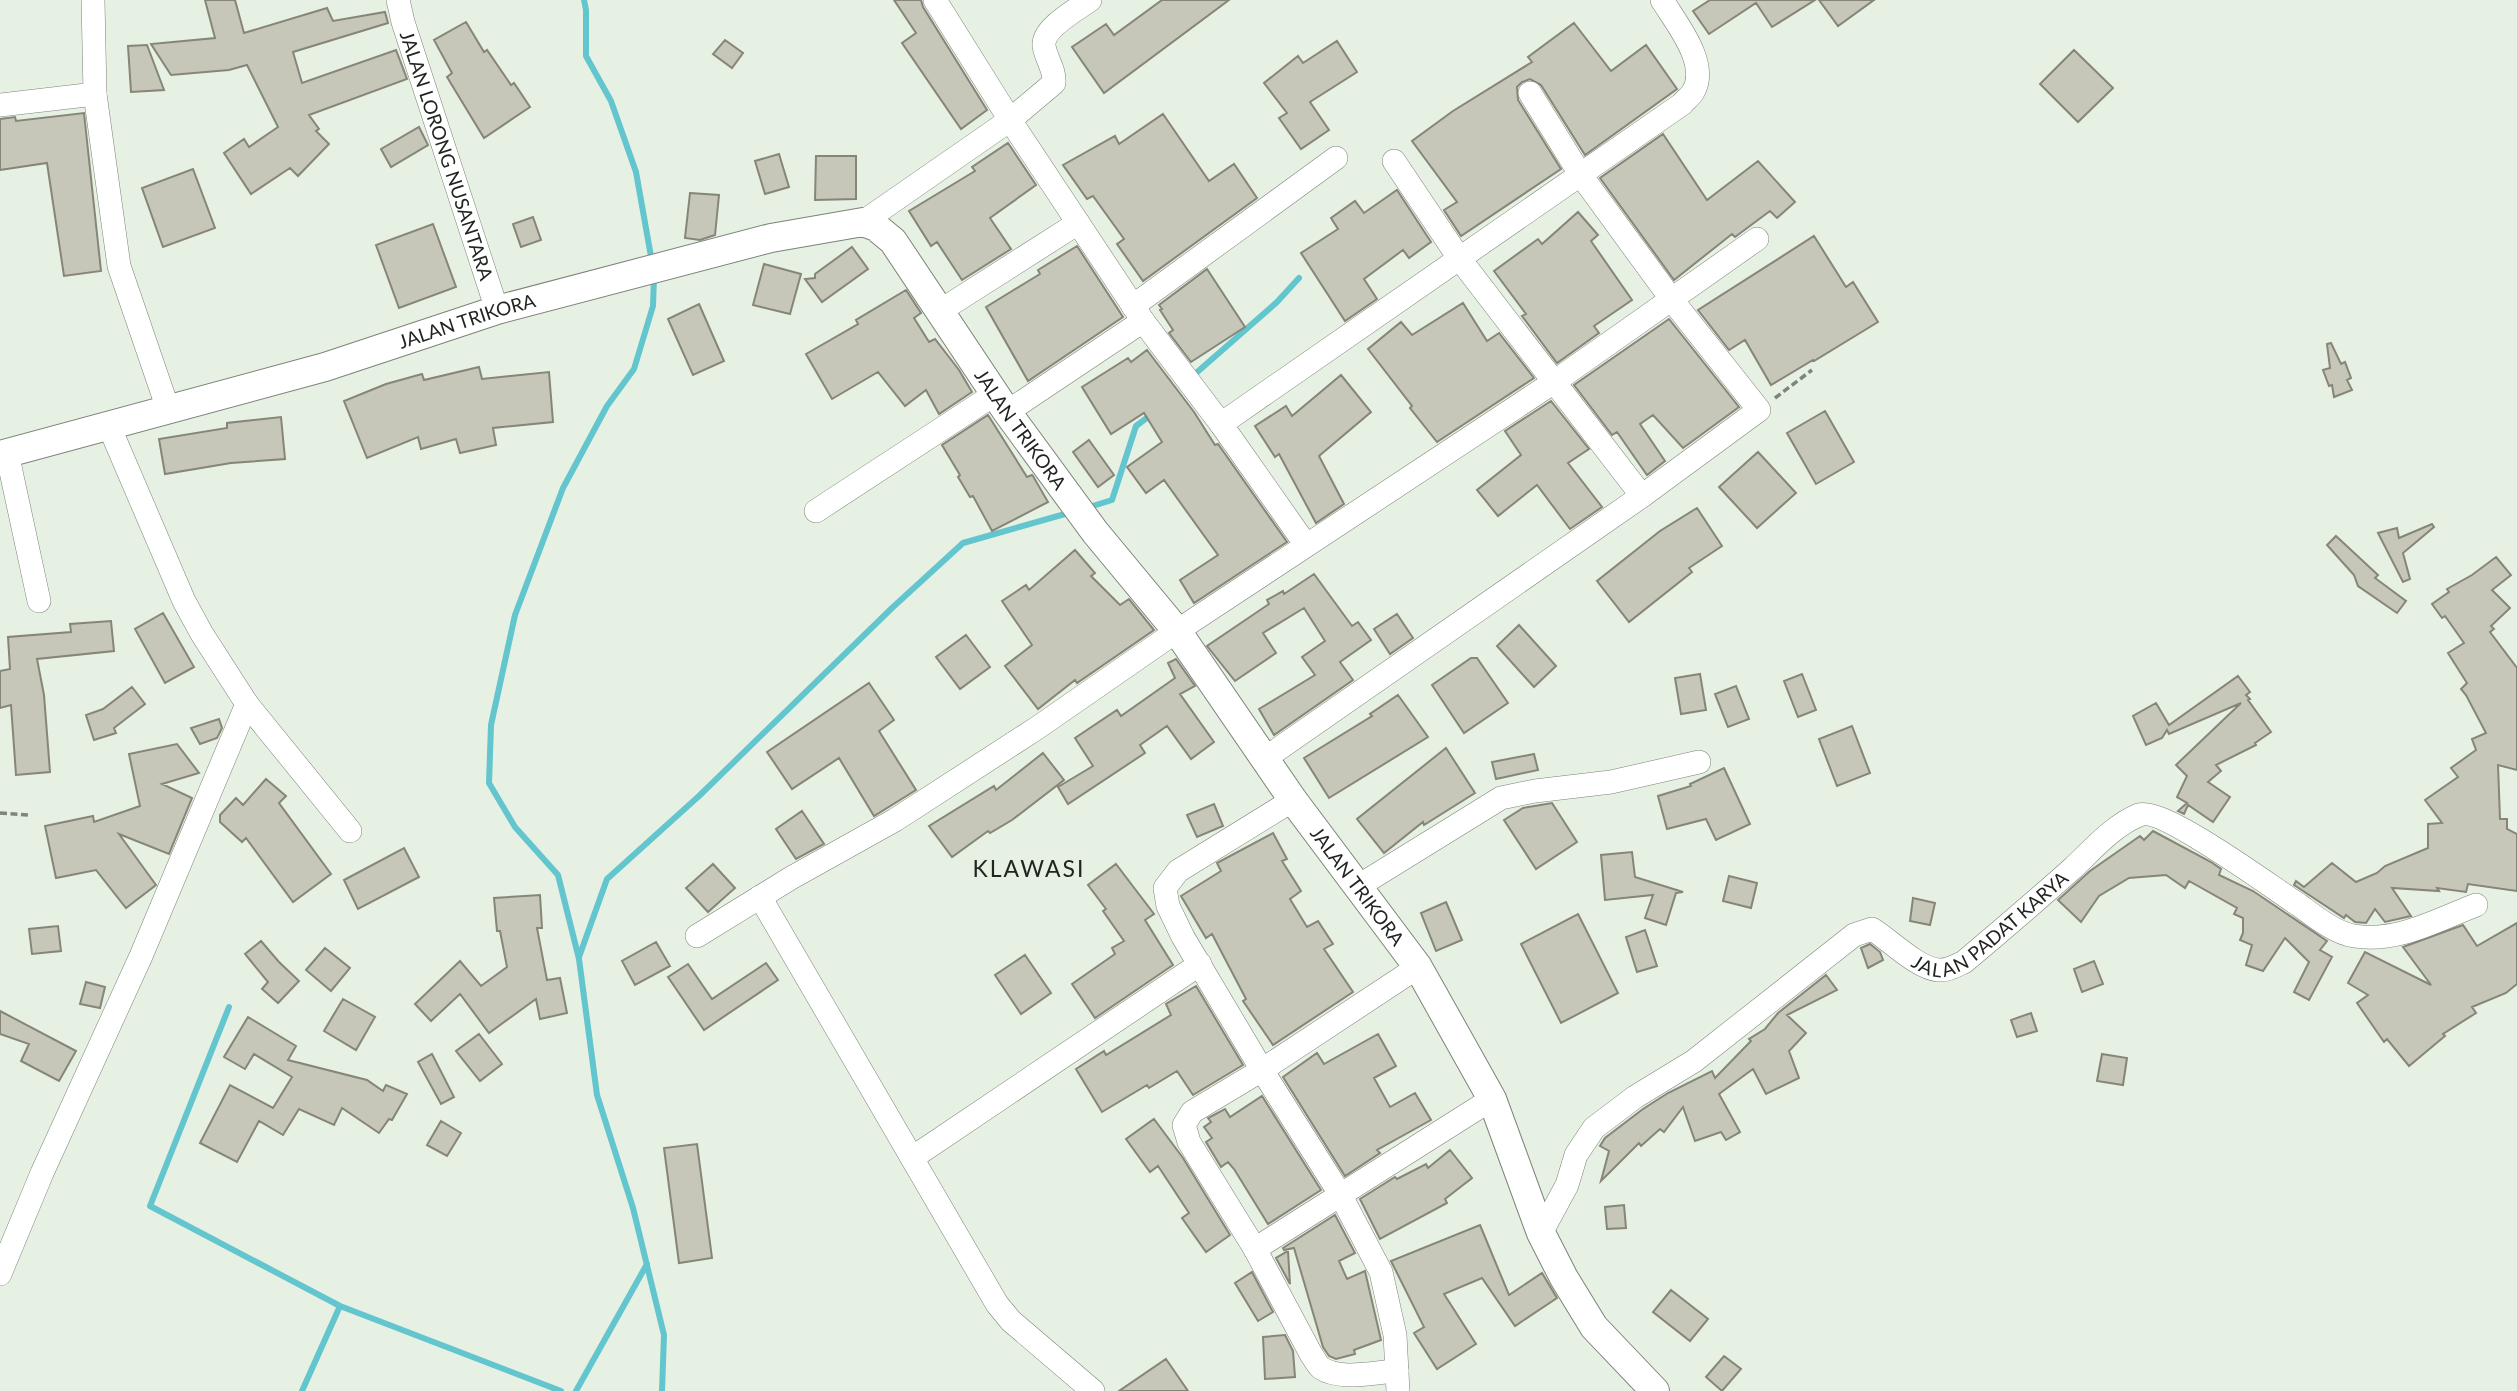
<svg xmlns="http://www.w3.org/2000/svg" width="2517" height="1391" viewBox="0 0 2517 1391" font-family="Lato,sans-serif">
<style>
.lines{fill:none;stroke-linecap:round;stroke-linejoin:round}
.stream{stroke:#63c5cd;stroke-width:6}
.building{fill:#c7c7b9;stroke:#868678;stroke-width:2}
.minor-casing{stroke:#7b8478;stroke-width:24}
.tertiary-casing{stroke:#7b8478;stroke-width:30}
.path{stroke:#7e857c;stroke-width:3.5;stroke-dasharray:7 3.5;stroke-linecap:butt}
.minor{stroke:#fff;stroke-width:23}
.tertiary{stroke:#fff;stroke-width:28}
.labels{text-anchor:middle;stroke-width:5;stroke-linejoin:round;paint-order:stroke}
.street-label{font-size:19px;fill:#212520;stroke:#e6f0e3}
.quarter-label{font-size:23px;letter-spacing:2px;fill:#212520;stroke:#e6f0e3}
</style>
<rect width="100%" height="100%" fill="#e6f0e3"/>
<g class="lines">
<path class="stream" d="M584 0 586 10V56L611 101 636 172 652 262
M654 276 653 306 634 369 607 406 563 488 515 615 491 725 489 783 515 827 558 875 579 959 597 1095 633 1208 664 1335 662 1391
M1195 374 1277 302 1299 278
M1086 508 1112 500 1136 426 1152 414
M579 957 607 879 699 796 892 608 963 543 1072 512
M229 1007 150 1206 340 1306
M302 1391 340 1306 561 1391
M576 1391 647 1264"/>
</g>
<path class="building" d="M205 0H235L244 33 327 8 333 21 385 12 388 23 293 52 302 83 396 50 407 79 309 115 319 129 316 131 329 144 298 176 290 168 251 194 224 153 244 139 249 147 278 127 247 65 229 70 171 75 151 44 215 38Z
M894 0H921L923 7 987 110 961 129 902 43 916 33Z
M1162 0H1229L1104 93 1072 47 1106 24 1114 35Z
M1710 0H1815L1772 27 1756 3 1709 34 1693 11Z
M1819 0H1874L1838 26Z
M466 22 484 52 487 50 511 85 514 83 530 107 484 138 447 77 452 73 434 40Z
M1574 23 1611 71 1646 45 1677 89 1585 155 1541 85 1530 79 1522 82 1517 87 1518 100 1561 169 1461 236 1444 210 1457 202 1412 141 1453 111 1532 62 1528 57Z
M725 40 743 53 732 68 713 54Z
M1337 41 1357 72 1310 102 1329 130 1301 149 1279 118 1287 113 1264 83 1298 56 1303 63Z
M147 45 164 90 131 92 128 46Z
M2074 50 2113 88 2078 122 2040 84Z
M84 113 101 271 64 276 47 163 0 170V119L15 117 16 121Z
M1163 114 1209 181 1234 164 1257 198 1143 281 1117 244 1124 239 1093 196 1087 199 1063 165 1115 136 1119 144Z
M419 127 428 145 391 167 381 149Z
M1663 134 1707 200 1758 161 1795 202 1777 218 1770 211 1735 237 1732 234 1674 280 1600 178Z
M1008 143 1036 185 990 218 1011 249 962 280 937 242 931 246 909 211 975 171 972 167Z
M779 154 789 187 765 194 755 161Z
M816 156H856V199L815 200Z
M193 169 215 228 163 247 142 188Z
M1397 190 1431 242 1409 258 1403 250 1364 279 1377 299 1345 321 1301 253 1338 229 1331 218 1355 201 1364 213Z
M690 193 719 195 715 235 700 240 685 238Z
M1578 212 1598 235 1591 241 1632 300 1594 326 1599 333 1557 363 1522 316 1526 314 1494 271 1538 239 1542 244Z
M533 217 541 240 521 247 513 224Z
M433 224 456 287 399 308 376 245Z
M1814 236 1846 287 1853 282 1878 322 1814 361 1813 360 1771 385 1745 340 1729 350 1698 310Z
M1077 246 1123 317 1028 381 986 307 1040 274 1038 270Z
M852 247 868 269 822 302 805 279 815 278V274Z
M764 264 801 274 790 314 753 305Z
M1207 269 1245 327 1191 362 1169 333 1173 330 1160 310 1162 309 1159 305Z
M906 290 921 313 914 318 929 342 935 339 959 370 972 392 939 414 926 390 905 406 878 372 832 399 806 354 858 324 856 320Z
M1463 303 1487 341 1499 333 1534 378 1437 442 1410 408 1412 406 1368 349 1401 322 1412 335Z
M699 304 724 361 693 375 668 319Z
M1669 319 1739 407 1683 448 1653 415 1640 424 1665 461 1647 475 1617 432 1612 435 1574 385Z
M2331 343 2341 364 2345 362 2351 378 2347 380 2352 390 2334 397 2332 385 2329 386 2323 370 2330 368 2327 344Z
M1147 350 1194 412 1215 445 1218 444 1287 542 1194 603 1180 580 1218 555 1164 480 1146 493 1127 467 1162 442 1144 413 1111 434 1082 387 1128 358 1131 362Z
M479 367 482 379 549 372 553 422 493 428 496 445 460 453 456 439 421 449 418 437 367 458 344 401 386 384 422 374 424 380Z
M1341 375 1371 412 1319 456 1344 504 1316 523 1279 454 1275 457 1255 426 1286 406 1292 416Z
M1551 401 1589 449 1568 463 1602 507 1570 529 1537 485 1498 516 1477 490 1521 455 1505 431Z
M1825 411 1854 462 1816 484 1787 433Z
M988 415 1027 477 1032 475 1033 476 1048 502 992 531 973 496 970 497 958 477 960 475 942 445Z
M281 417 285 459 231 463 165 474 159 439 227 428V423Z
M1089 440 1114 475 1098 487 1073 452Z
M1758 452 1796 493 1757 528 1719 487Z
M1697 508 1722 546 1689 568 1692 572 1629 622 1597 581 1660 531Z
M2432 524 2434 527 2403 553 2410 579 2403 582 2378 533 2397 528 2399 538Z
M2336 536 2378 575 2375 578 2406 601 2397 613 2358 586 2354 575 2327 545Z
M1075 550 1095 573 1091 576 1120 605 1129 599 1154 630 1077 683 1075 680 1038 709 1005 666 1032 645 1002 601 1026 585 1029 590Z
M2496 557 2511 575 2492 590 2510 608 2491 626 2494 629 2490 632 2517 668V770L2498 765 2500 819H2507V829L2517 834V891L2468 884 2466 892 2437 888 2439 891 2392 888 2411 916 2385 922 2375 909 2366 923 2355 922 2346 915 2344 918 2294 885 2296 881 2304 887 2332 863 2356 882 2377 873 2385 866 2428 848V824L2442 823 2425 800 2458 777 2451 768 2476 750 2472 739 2486 733 2466 695 2461 689 2467 683 2448 653 2464 643 2445 616 2442 618 2432 604 2449 592 2447 589 2472 575Z
M1314 574 1352 626 1358 622 1371 640 1340 662 1353 680 1274 735 1259 709 1315 675 1302 657 1325 641 1304 608 1263 633 1276 653 1235 681 1207 646 1269 604 1267 600 1283 591 1284 594Z
M163 613 194 667 165 683 135 629Z
M1397 614 1413 638 1390 654 1374 629Z
M111 621 114 651 37 659 44 695 50 772 16 775 11 705 0 708V671L10 669 8 637 71 632 70 624Z
M1519 625 1556 666 1534 687 1497 646Z
M966 635 990 667 960 689 936 657Z
M1471 658H1477L1508 703 1464 733 1432 685Z
M1176 659 1195 686 1180 694 1214 742 1191 759 1167 726 1140 745 1145 753 1068 804 1058 787 1093 766 1075 738 1117 710 1121 716 1175 678 1168 663Z
M1700 674 1706 710 1681 714 1675 678Z
M1802 674 1816 710 1798 717 1784 681Z
M2238 676 2250 692 2246 695 2250 699 2248 700 2271 732 2255 743 2256 745 2216 765 2221 771 2208 782 2230 797 2213 822 2188 805 2184 814 2178 811 2187 803 2177 797 2187 776 2176 765 2241 703 2169 734 2167 730 2162 738 2146 745 2133 716 2156 703 2169 725Z
M869 683 894 720 879 731 916 790 874 816 839 758 792 789 767 752Z
M1736 686 1749 719 1728 727 1715 694Z
M132 687 145 704 114 728 116 733 94 740 86 715 103 709Z
M1398 695 1428 737 1329 798 1304 758 1372 716 1370 714Z
M219 719 222 728 217 738 200 744 191 728Z
M1852 726 1870 773 1837 786 1819 739Z
M177 744 199 773 162 784 192 798 169 854 119 834 156 885 126 908 96 870 56 878 45 826 93 816 94 822 140 806 129 754Z
M1446 748 1475 793 1424 825 1423 822 1384 853 1357 819Z
M1043 753 1064 780 1012 820 990 833 988 831 952 857 929 826 994 786 996 790Z
M1534 754 1538 770 1496 779 1492 762Z
M1724 768 1750 824 1716 840 1706 819 1667 829 1658 796 1691 786 1690 784Z
M266 779 286 796 279 803 331 874 293 902 246 838 242 842 220 822V815L236 798 243 805Z
M1552 803 1577 842 1536 869 1504 820 1523 808Z
M1214 804 1223 826 1197 837 1187 815Z
M802 811 824 844 796 859 776 829Z
M2153 831 2211 862 2221 869 2219 875 2253 891 2327 941 2320 950 2332 957 2309 1000 2294 992 2309 962 2285 938 2263 971 2246 965 2252 945 2240 940 2243 933V918L2234 914 2237 908 2189 881 2185 888 2166 875 2129 878 2099 896 2081 922 2058 900 2090 871 2140 836 2144 840Z
M1273 833 1287 859 1282 861 1301 891 1290 899 1307 927 1318 921 1333 944 1324 949 1353 992 1273 1045 1243 1001 1246 999 1212 934 1206 938 1181 896 1221 871 1217 863Z
M404 848 419 877 358 909 344 880Z
M1632 852 1635 877 1683 892 1676 893 1666 925 1645 918 1653 895 1605 900 1601 855Z
M713 864 735 888 708 912 686 888Z
M1116 864 1154 914 1145 920 1173 965 1095 1018 1072 984 1115 954 1112 948 1124 941 1103 911 1106 909 1088 885Z
M1729 876 1757 883 1751 908 1723 901Z
M540 895 542 928H537L547 980 560 978 567 1013 540 1019 536 999 489 1033 460 994 431 1021 415 1004 460 961 481 986 507 967 500 931H497L494 898Z
M1913 898 1935 903 1930 925 1910 921Z
M1446 902 1462 940 1436 951 1421 913Z
M1578 914 1618 993 1561 1023 1521 944Z
M2517 923V984L2506 993 2472 1007 2476 1013 2443 1034 2445 1036 2409 1066 2387 1039 2384 1042 2357 1003 2368 995 2348 983 2365 952 2431 985 2403 947 2463 925 2477 946Z
M58 926 61 951 32 954 29 929Z
M1645 930 1657 966 1637 972 1626 937Z
M261 941 279 962 299 981 278 1003 262 989 268 982 245 954Z
M656 942 670 966 635 985 622 961Z
M1870 944 1880 952 1883 960 1868 968 1861 948Z
M325 948 350 968 331 991 306 970Z
M1025 955 1051 993 1021 1014 995 975Z
M2094 961 2103 984 2082 992 2074 969Z
M766 963 778 980 704 1030 668 977 688 964 712 999Z
M1826 975 1837 990 1787 1015 1806 1033 1789 1051 1799 1078 1766 1094 1753 1069 1719 1094 1740 1132 1726 1140 1721 1132 1695 1141 1683 1107 1664 1132 1660 1129 1641 1146 1639 1143 1601 1181 1609 1151 1600 1146 1605 1138 1643 1109 1668 1093 1712 1071 1715 1078 1751 1041 1749 1039 1765 1029 1778 1013Z
M86 982 105 987 100 1008 80 1004Z
M1196 986 1243 1065 1193 1095 1177 1071 1149 1088 1147 1085 1102 1112 1076 1069 1104 1051 1106 1055 1171 1015 1166 1004Z
M343 999 375 1017 356 1050 324 1031Z
M0 1011 76 1051 59 1081 21 1061 29 1044 0 1034Z
M2031 1013 2037 1031 2017 1037 2011 1020Z
M248 1017 296 1046 288 1060 367 1080 383 1091 386 1085 407 1094 392 1120 389 1119 379 1133 342 1108 334 1125 299 1109 283 1135 259 1121 237 1162 200 1143 230 1085 273 1108 292 1077 254 1054 245 1069 224 1057Z
M479 1034 502 1064 480 1081 456 1051Z
M1378 1034 1396 1066 1374 1078 1390 1107 1415 1093 1431 1120 1377 1150 1380 1153 1345 1176 1283 1077 1317 1053 1324 1064Z
M432 1054 454 1097 441 1104 418 1062Z
M2102 1054 2127 1058 2123 1085 2097 1081Z
M1262 1096 1321 1190 1268 1224 1234 1169 1228 1162 1221 1167 1206 1142 1212 1138 1204 1127 1211 1122 1208 1118 1225 1109 1230 1117Z
M1154 1119 1183 1158 1230 1235 1206 1252 1182 1218 1189 1213 1158 1166 1150 1172 1126 1139Z
M441 1121 461 1133 447 1156 427 1145Z
M697 1144 712 1258 679 1263 664 1148Z
M1450 1150 1472 1178 1445 1199 1447 1203 1380 1239 1360 1199 1395 1177 1397 1179 1426 1164 1428 1168Z
M1624 1205 1626 1228 1607 1229 1605 1207Z
M1335 1215 1355 1253 1339 1261 1347 1279 1365 1271 1381 1340 1354 1350 1355 1354 1336 1359 1329 1356 1323 1347 1294 1248 1284 1250 1283 1248Z
M1480 1225 1509 1295 1542 1273 1557 1298 1515 1326 1482 1278 1444 1294 1476 1344 1437 1369 1414 1333 1424 1327 1391 1261Z
M1288 1251 1290 1284 1276 1258Z
M1252 1272 1273 1312 1258 1321 1235 1283Z
M1671 1290 1708 1319 1690 1341 1653 1312Z
M1285 1335 1293 1351 1295 1377 1265 1379 1263 1337Z
M1724 1356 1741 1369 1722 1391 1706 1377Z
M1166 1359 1188 1391H1119Z"/>
<g class="lines">
<g class="minor-casing">
<g id="minor">
<path d="M93 0 95 94 119 266 168 409"/>
<path id="s1" d="M398 0 403 22 497 310"/>
<path d="M935 0 1010 120 1143 321 1221 424 1306 545"/>
<path d="M0 105 95 94"/>
<path d="M1394 161 1459 258 1642 496"/>
<path d="M863 222 1010 120 1054 83C1055 69 1046 59 1044 46 1042 28 1078 9 1090 0"/>
<path d="M1133 306 1336 158"/>
<path d="M940 311 1078 223"/>
<path d="M1007 412 1143 321"/>
<path d="M1221 424 1682 104C1685 100 1691 96 1693 92 1710 64 1676 23 1662 0"/>
<path d="M109 426 184 601 202 634 247 704 350 831"/>
<path d="M7 453 39 601"/>
<path d="M816 511 995 394"/>
<path d="M1264 759 1642 496 1759 410 1672 300 1580 174 1530 93"/>
<path d="M1293 800 1178 871 1165 888 1168 906 1183 937 1262 1070 1340 1194 1381 1272 1395 1335 1398 1391"/>
<path d="M1357 887 1501 798 1535 791 1611 782 1699 762"/>
<path d="M760 897 997 1304 1011 1321 1093 1391"/>
<path d="M697 936 791 878 895 820 1037 728 1177 631 1554 382 1757 239"/>
<path d="M912 1158 1200 964"/>
<path id="s2" d="M1541 1233 1567 1185 1576 1155 1594 1128 1635 1097 1694 1061 1854 935 1872 929C1890 940 1917 968 1938 970 1947 971 1957 965 1964 962 2001 931 2037 900 2073 868 2092 850 2114 825 2139 815 2162 806 2274 889 2299 905 2314 916 2335 933 2354 936 2397 943 2437 920 2476 905"/>
<path d="M1255 1249 1492 1099"/>
<path d="M0 1274 42 1173 141 956 247 704"/>
<path d="M1397 1371C1375 1372 1341 1381 1321 1368 1317 1365 1314 1358 1311 1354L1255 1249 1189 1142 1184 1125 1192 1112 1262 1070 1418 967"/>
</g>
</g>
<g class="tertiary-casing">
<g id="tertiary">
<path id="s3" d="M0 455 325 367 497 310 771 238 863 222 876 227 893 241 1007 412 1095 532 1177 631 1293 800 1418 967 1492 1099 1541 1233 1564 1278 1594 1327 1655 1391"/>
</g>
</g>
<path class="path" d="M1775 398 1812 370
M0 813 29 815"/>
<use href="#minor" class="minor"/>
<use href="#tertiary" class="tertiary"/>
</g>
<g class="labels">
<g class="street-label">
<text dy="7" stroke="none"><textPath href="#s1" startOffset="163">JALAN LORONG NUSANTARA</textPath></text>
<text dy="7" stroke="none"><textPath href="#s3" startOffset="486">JALAN TRIKORA</textPath></text>
<text dy="7" stroke="none"><textPath href="#s3" startOffset="1158">JALAN TRIKORA</textPath></text>
<text dy="7" stroke="none"><textPath href="#s3" startOffset="1726">JALAN TRIKORA</textPath></text>
<text dy="7" stroke="none"><textPath href="#s2" startOffset="607">JALAN PADAT KARYA</textPath></text>
</g>
<g class="quarter-label">
<text x="1029" y="877">KLAWASI</text>
</g>
</g>
</svg>
